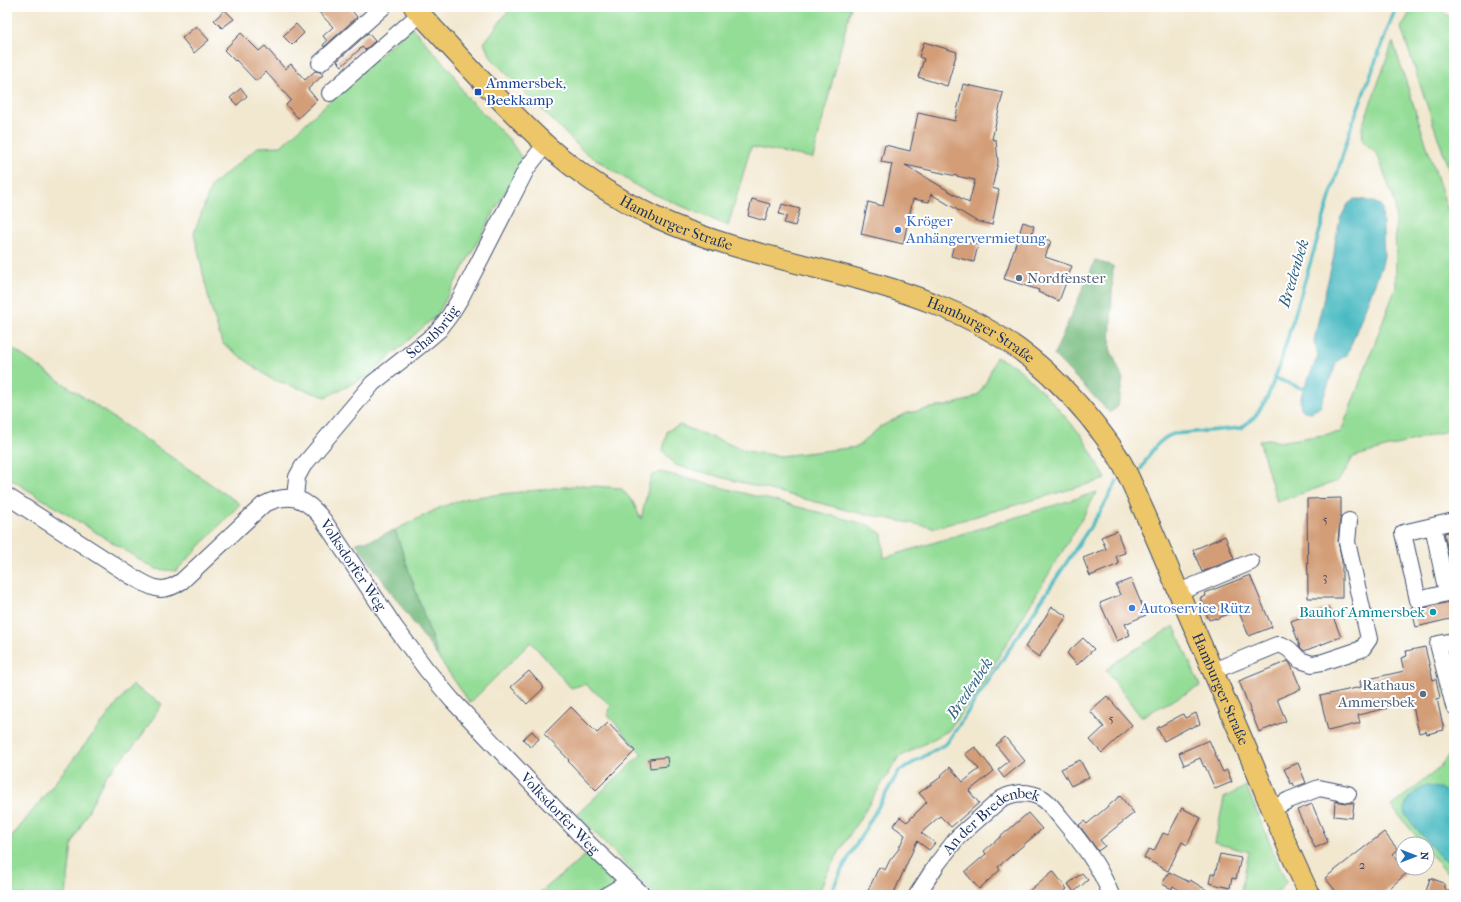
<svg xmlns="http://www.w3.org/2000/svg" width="1461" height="902" viewBox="0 0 1461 902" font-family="'IM FELL French Canon',serif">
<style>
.green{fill:#94dd97;stroke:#58867a}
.forest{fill:#77bc80;stroke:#49766f}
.water{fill:#4cbbc3;stroke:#347590}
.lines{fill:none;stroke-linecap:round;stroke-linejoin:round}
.stream{stroke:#4cbbc3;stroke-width:3.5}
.building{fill:#d39d77;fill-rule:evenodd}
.minor-casing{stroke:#3b4b6f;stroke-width:18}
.major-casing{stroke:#3b4b6f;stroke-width:22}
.minor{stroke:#fff;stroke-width:16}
.major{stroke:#ecc669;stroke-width:20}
.transit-dot{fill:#1a4fb4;stroke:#fff;stroke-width:1.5}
.shop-dot{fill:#3f7fe0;stroke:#fff;stroke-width:1.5}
.service-dot{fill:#5c6f8a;stroke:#fff;stroke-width:1.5}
.culture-dot{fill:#0f9aa8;stroke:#fff;stroke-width:1.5}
.labels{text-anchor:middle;stroke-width:4;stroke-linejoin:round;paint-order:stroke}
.number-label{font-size:13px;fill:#494a64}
.transit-label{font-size:15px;fill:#164399;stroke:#fff;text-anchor:start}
.street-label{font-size:15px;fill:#1b2f5e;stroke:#fff}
.shop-label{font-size:15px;fill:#366cbe;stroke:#fff;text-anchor:start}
.service-label{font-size:15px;fill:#4e5e75;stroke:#fff;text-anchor:start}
.culture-label{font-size:15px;fill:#0d838f;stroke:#fff;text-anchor:end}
.water-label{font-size:16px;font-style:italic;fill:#2c6081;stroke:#fff}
</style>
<rect width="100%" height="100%" fill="#fff"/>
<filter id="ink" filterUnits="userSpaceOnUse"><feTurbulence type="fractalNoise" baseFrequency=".025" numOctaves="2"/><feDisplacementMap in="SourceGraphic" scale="8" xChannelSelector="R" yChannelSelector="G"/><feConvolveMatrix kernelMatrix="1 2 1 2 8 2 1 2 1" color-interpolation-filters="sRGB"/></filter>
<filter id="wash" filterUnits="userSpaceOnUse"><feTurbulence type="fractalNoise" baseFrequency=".012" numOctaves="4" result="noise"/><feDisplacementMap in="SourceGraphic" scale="16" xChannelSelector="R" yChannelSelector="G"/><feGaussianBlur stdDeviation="0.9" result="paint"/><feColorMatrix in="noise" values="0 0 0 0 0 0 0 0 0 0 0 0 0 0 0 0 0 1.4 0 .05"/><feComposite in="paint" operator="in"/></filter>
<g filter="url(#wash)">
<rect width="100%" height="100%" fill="#f2e8d0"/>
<path class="green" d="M511 7H851L813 158 751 147 728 226 640 188 583 151 492 59 484 43Z
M1413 7H1441L1444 13 1454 20V185L1401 28Z
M411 26 453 74 465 95 509 139 523 160 437 315 368 376 326 397 271 379 222 343 210 304 194 233 212 185 258 147 281 146Z
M1393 42 1454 229V429L1353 457 1346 470 1338 481 1277 502 1259 440 1270 439 1279 442 1341 432 1396 287 1395 203 1378 156 1363 141 1362 127Z
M7 345 240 504 176 571 155 569 7 477Z
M996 357 1017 367 1048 397 1082 436 1106 479 935 528 850 511 675 465 663 451 667 431 680 425 747 451 780 456 857 447 880 427 904 414 931 408 946 406 968 400 979 394 987 380Z
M661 472 869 525 882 534 884 558 1097 492 1079 524 978 691 948 731 898 758 845 842 826 875 818 895H655L577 814 642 754 608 715 611 705 585 684 571 688 531 642 470 703 438 657 395 530 441 507 467 498 582 485 621 488 633 502 641 519 651 476Z
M1174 626 1200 686 1141 717 1106 670 1121 658Z
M132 685 162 704 139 740 105 777 72 844 66 895H7V843Z
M1451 752 1454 761V882L1427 849V844H1423L1391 806 1437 770Z
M1246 786 1286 882 1278 893 1259 895H1240L1249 852 1215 843 1224 798Z
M587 854 617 886 601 895H537Z"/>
<path class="forest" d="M1095 261 1113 266 1110 349 1123 379 1118 406 1110 413 1054 355Z
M395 530 438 657 356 543 374 539Z"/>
<path class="water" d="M1355 199C1363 199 1376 201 1382 207L1384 256 1382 265 1349 350 1347 355 1337 361 1320 407 1312 412 1304 411 1301 408 1300 402 1302 393 1318 356 1314 341 1317 326 1334 256 1335 243 1340 219 1348 204Z
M1427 786C1438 787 1445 791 1454 797V860H1445L1441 858 1406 816C1402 799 1413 792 1427 786Z"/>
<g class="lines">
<path class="stream" d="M1275 378 1304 389
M1141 469C1149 455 1157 440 1173 434L1241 428 1255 417 1267 398 1278 370 1352 124 1396 7
M830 895 841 871 899 771 947 743 1102 509 1117 481"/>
</g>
<g id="blocks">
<path class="building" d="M314 7H349L357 17 324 47 323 45 327 41 323 36 333 27Z
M225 10 234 19 222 28 214 20Z
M296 24 304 33 292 45 283 36Z
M196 26 209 40 194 53 182 38Z
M241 33 259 51 265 46 285 69 291 64 305 80 315 71 320 72 323 75 308 89 317 100 298 118 286 105 291 100 266 72 256 81 236 60 235 61 224 50Z
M368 33 375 41 365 50 362 47 342 66 337 61Z
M924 42 957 52 947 86 918 77 924 59 919 57Z
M963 84 1003 93 992 139 996 140 998 162 992 188 999 190 992 225 976 221 931 194 929 202 913 199 903 244 861 234 868 202 883 206 892 164 881 162 885 145 910 151 918 113 955 121ZM905 165 975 180 969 203Z
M241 88 247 96 237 105 230 98Z
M752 199 770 204 765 221 748 216Z
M782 204 800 209 795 226 784 223 787 216 779 214Z
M1023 222 1034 226 1032 234 1051 241 1045 257 1072 266 1059 301 1038 292 1039 290 1004 279Z
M955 240 978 245 974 262 951 256Z
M1341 498V515L1340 520 1338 541 1342 561V598H1308L1307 499Z
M1117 531 1125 553 1116 556 1119 564 1090 576 1083 558 1106 549 1101 537Z
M1454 531V574H1453L1444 533Z
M1225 536 1234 559 1202 572 1193 550Z
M1250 575 1272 627 1249 636 1238 610 1216 619V618L1209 620 1200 598 1206 596 1205 593Z
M1131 579 1146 615 1125 624 1130 635 1117 641 1100 603 1120 595 1116 585Z
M1454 599V618L1416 627 1411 607 1416 609H1420L1449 602Z
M1052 607 1067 616 1039 657 1025 647Z
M1329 607 1341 637 1304 651 1300 647 1291 621Z
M1083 638 1094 649 1077 665 1067 653Z
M1425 647 1433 680 1436 679 1440 698 1437 699 1444 730 1427 734 1426 731 1419 733 1412 702 1358 715 1360 723 1328 731 1320 696 1361 687 1360 681 1404 671 1401 658 1407 656 1406 651Z
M1288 661 1291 665 1301 689 1277 699 1286 721 1259 732 1239 681Z
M529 671 544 688 527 704 511 687Z
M1107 696 1132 725 1102 753 1090 740 1104 727 1090 711Z
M571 707 597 733 608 723 635 751 596 790 568 761 569 760 544 734Z
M1196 713 1200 724 1190 728V727L1164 741 1157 728 1183 714 1185 718Z
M532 731 539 739 530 747 523 739Z
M1005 737 1025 761 1004 778 998 770 1009 761 996 745Z
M1209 740 1223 772 1227 770 1232 782 1215 789 1205 766 1204 767 1200 758 1184 765 1179 753Z
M975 747 994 771 969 791 979 803 951 827 940 816 921 833 935 843 929 850 917 841 893 895H866L879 867 885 870 890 860 898 850 905 835 893 826 900 817 907 822 927 802 919 793 941 777 940 776 950 767 963 782 979 769 965 754Z
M667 757 668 766 650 768 649 759Z
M1080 760 1089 777 1071 786 1061 769Z
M1298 763 1306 783 1295 787 1293 783 1291 784 1284 769Z
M1120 796 1134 813 1100 840 1105 846 1098 851 1079 825 1084 821 1087 824Z
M1335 801 1346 803H1354L1352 818 1334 816Z
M1312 804 1328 842 1315 848 1297 810Z
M1182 808 1201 818 1187 845 1182 842 1168 871 1144 858 1149 849 1154 851 1163 833 1168 835Z
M1028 813 1042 829 998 867 1000 870 979 889 965 872 986 854 984 851Z
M1384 832 1398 850 1392 854 1403 866V868H1405L1408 872 1382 895H1339L1325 878Z
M1220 854 1241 858 1236 879 1232 878 1230 888 1209 883 1211 874H1215Z
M1053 871 1067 889 1060 895H1024Z
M1169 872 1189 882 1190 880 1215 895H1187L1173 886 1172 889 1162 884Z
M1082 873 1088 880 1074 892 1068 884Z
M1430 878 1444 883V888L1454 894V895H1425Z"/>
</g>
</g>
<g filter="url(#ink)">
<use href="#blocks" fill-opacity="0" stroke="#3b4b6f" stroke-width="1"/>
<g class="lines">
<g class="minor-casing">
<g id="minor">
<path d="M320 63 383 7"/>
<path d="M330 93 420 14"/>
<path id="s1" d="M7 496 131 576C152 587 160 596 182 581L263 505C290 491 307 498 324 521L394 626 426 669 452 700 589 844 643 895"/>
<path id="s2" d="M295 498 297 477 303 466 373 383 426 341 439 330 450 315 461 297 527 168 545 145"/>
<path d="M1433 526 1447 593 1418 600 1403 533 1454 521"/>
<path d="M1179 592 1251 562"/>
<path d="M1454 641 1438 644 1454 706"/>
<path d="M1213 671 1277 645H1282L1289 649 1300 660 1312 664 1323 662 1362 649 1369 639 1347 542 1349 521"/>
<path d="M1272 809 1289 800 1319 788 1348 794"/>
<path d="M607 895 629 882"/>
<path id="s3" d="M917 895 937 864 958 837 1001 799C1014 792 1028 791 1042 798 1050 803 1055 811 1061 818 1081 842 1100 866 1111 895"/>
</g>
</g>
<g class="major-casing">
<g id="major">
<path id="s4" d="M414 7C447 43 480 80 515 115 529 129 543 143 559 156 588 180 621 201 655 217 787 278 938 270 1050 375 1076 400 1100 428 1119 458 1128 474 1135 490 1142 507 1155 535 1167 564 1179 593 1204 651 1229 708 1254 766 1272 809 1289 853 1310 895"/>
</g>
</g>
<use href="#minor" class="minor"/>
<use href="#major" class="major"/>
</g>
</g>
<rect class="transit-dot" x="474" y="88" width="8" height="8" rx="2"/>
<g class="shop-dot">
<circle cx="898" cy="230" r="4"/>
<circle cx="1132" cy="608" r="4"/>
</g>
<g class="service-dot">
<circle cx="1019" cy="278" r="4"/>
<circle cx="1423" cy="694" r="4"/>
</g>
<circle class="culture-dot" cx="1433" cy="612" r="4"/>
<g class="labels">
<g class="number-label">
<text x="1325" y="524">5</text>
<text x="1325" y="581">3</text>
<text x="1111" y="723">5</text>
<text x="1362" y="869">2</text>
</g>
<g class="transit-label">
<text x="486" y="88">Ammersbek,<tspan x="486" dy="17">Beekkamp</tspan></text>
</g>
<g class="street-label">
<text dy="5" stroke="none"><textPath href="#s4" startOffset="344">Hamburger Straße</textPath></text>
<text dy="5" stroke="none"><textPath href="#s2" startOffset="221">Schabbrüg</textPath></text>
<text dy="5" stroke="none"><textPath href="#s4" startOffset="668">Hamburger Straße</textPath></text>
<text dy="5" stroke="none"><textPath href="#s1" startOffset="438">Volksdorfer Weg</textPath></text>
<text dy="5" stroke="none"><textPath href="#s4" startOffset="1112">Hamburger Straße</textPath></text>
<text dy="5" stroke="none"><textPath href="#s1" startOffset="762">Volksdorfer Weg</textPath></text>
<text dy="5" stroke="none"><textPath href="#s3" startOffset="110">An der Bredenbek</textPath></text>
</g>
<g class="shop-label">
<text x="906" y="226">Kröger<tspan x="906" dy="17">Anhängervermietung</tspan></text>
<text x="1140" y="613">Autoservice Rütz</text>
</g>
<g class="service-label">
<text x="1027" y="283">Nordfenster</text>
<text x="1415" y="690" text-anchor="end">Rathaus<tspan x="1415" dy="17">Ammersbek</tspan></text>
</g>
<g class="culture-label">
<text x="1425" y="617">Bauhof Ammersbek</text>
</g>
<g class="water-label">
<text transform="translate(1293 273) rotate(-73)" y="6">Bredenbek</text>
<text transform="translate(969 688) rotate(-56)" y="6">Bredenbek</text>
</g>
</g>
<rect width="1461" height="902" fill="none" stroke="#fff" stroke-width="24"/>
<g transform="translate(1415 856) rotate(90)"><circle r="19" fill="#ffffff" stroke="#a4acbf"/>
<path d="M0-3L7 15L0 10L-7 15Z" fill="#1f6fb2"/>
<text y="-6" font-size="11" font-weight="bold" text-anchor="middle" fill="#1b2f5e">N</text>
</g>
</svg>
